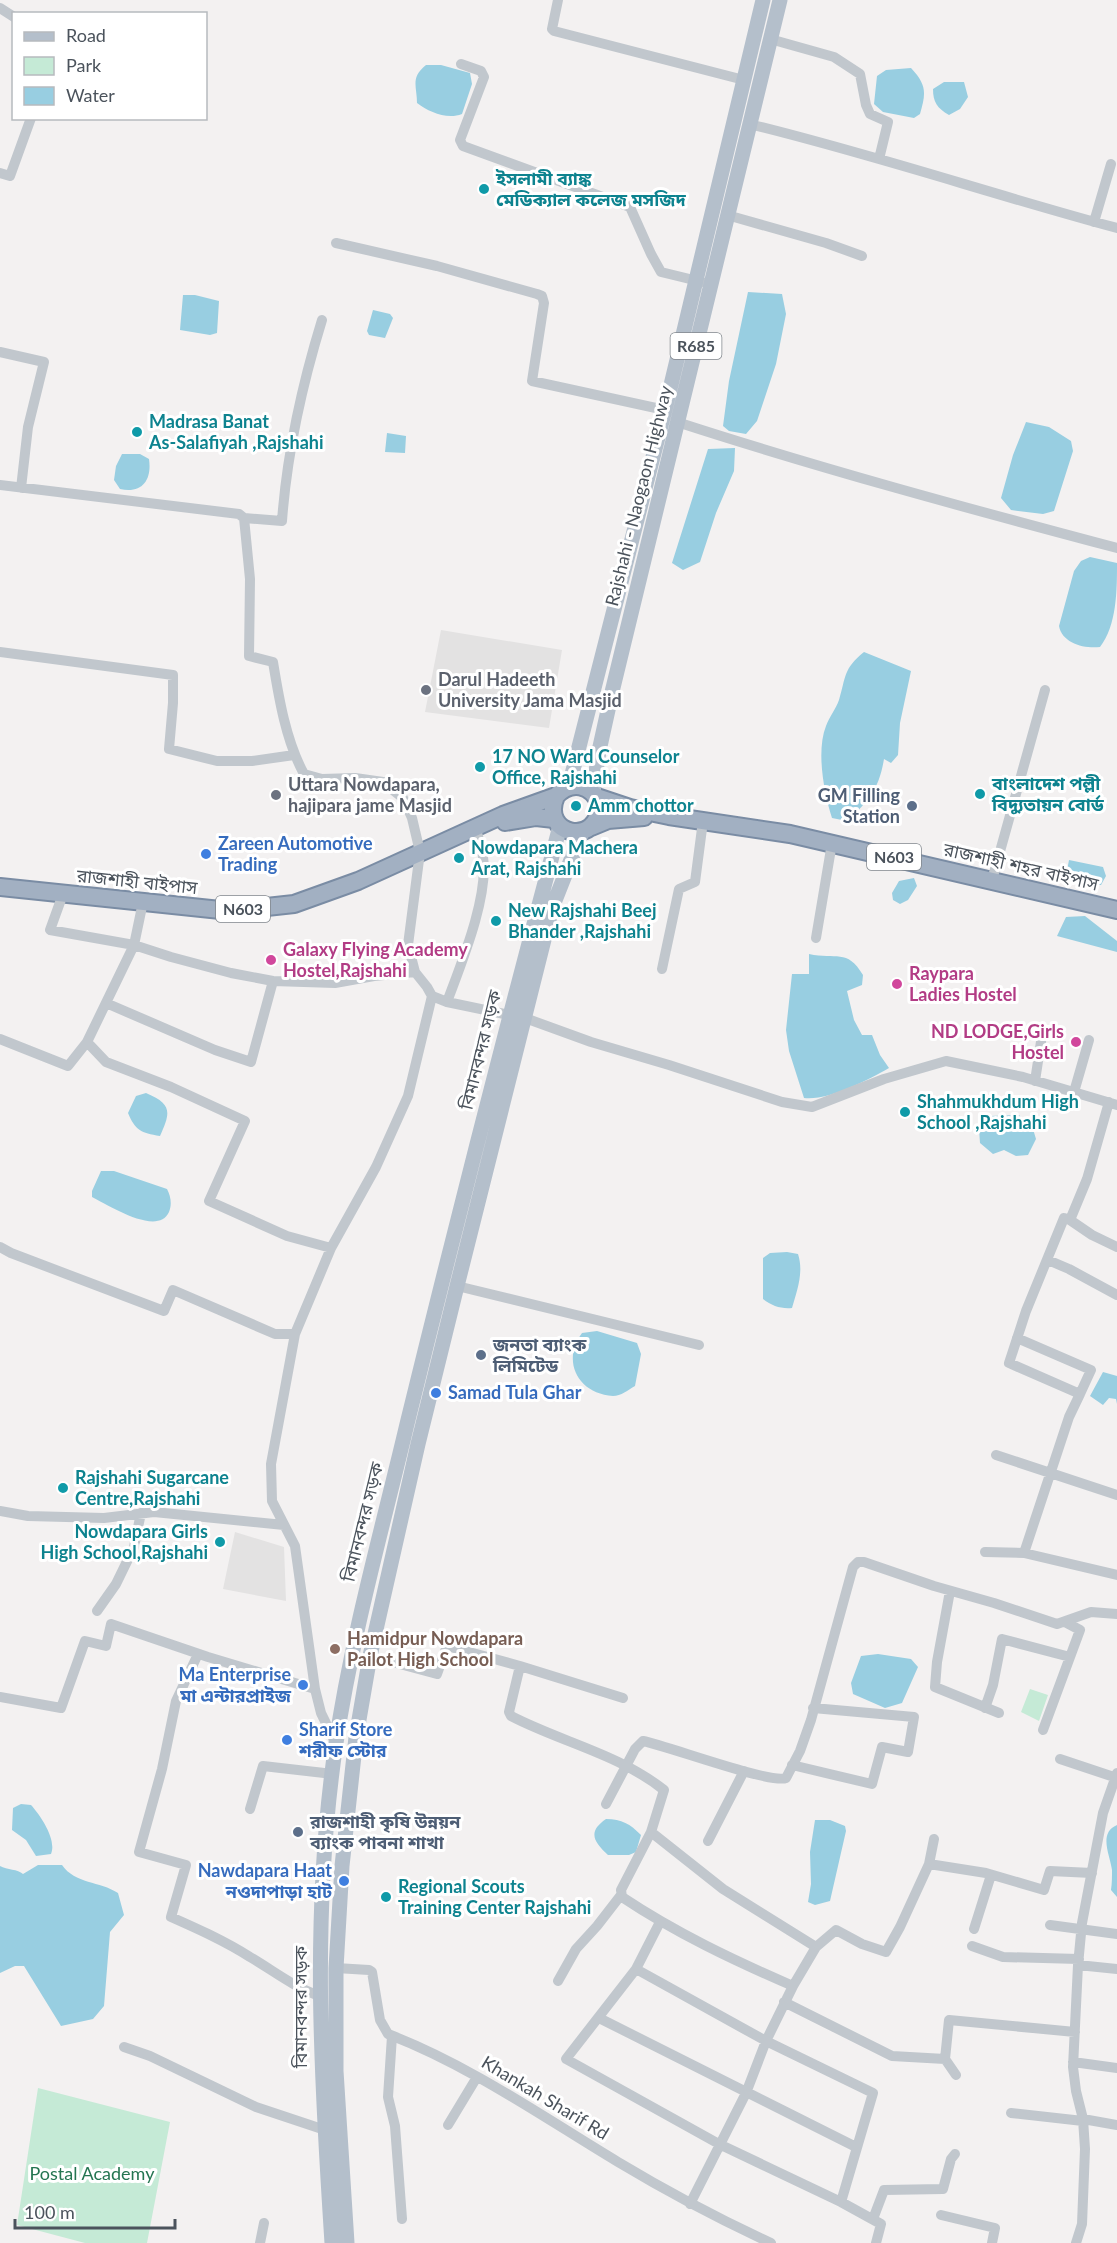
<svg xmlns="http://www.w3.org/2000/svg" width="1117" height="2243" viewBox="0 0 1117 2243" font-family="Lato,'Noto Sans Bengali',sans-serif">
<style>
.education{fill:#e3e2e2}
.green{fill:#c5ead6}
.water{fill:#98cee1}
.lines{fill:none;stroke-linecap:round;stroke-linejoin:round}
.trunk-casing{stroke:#7a8ca4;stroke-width:20}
.minor{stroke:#c1c7cd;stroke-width:10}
.primary{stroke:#b4bfcb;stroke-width:15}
.trunk{stroke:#a2b0c2;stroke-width:16}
.culture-dot{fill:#0f9aa8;stroke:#fff;stroke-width:2}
.worship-dot{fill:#6b7280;stroke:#fff;stroke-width:2}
.service-dot{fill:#5c6f8a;stroke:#fff;stroke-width:2}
.shop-dot{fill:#3f7fe0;stroke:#fff;stroke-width:2}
.hotel-dot{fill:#d1479c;stroke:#fff;stroke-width:2}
.education-dot{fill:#8d6e63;stroke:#fff;stroke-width:2}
.labels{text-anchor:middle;stroke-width:6;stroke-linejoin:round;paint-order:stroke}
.shield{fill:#fff;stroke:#81878d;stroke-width:1.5}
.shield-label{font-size:16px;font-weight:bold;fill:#4b535c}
.culture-label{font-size:18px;font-weight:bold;fill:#0d838f;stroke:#fff;text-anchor:start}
.street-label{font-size:18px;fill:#4b535c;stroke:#fff}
.worship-label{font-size:18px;font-weight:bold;fill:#5b616d;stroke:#fff;text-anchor:start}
.service-label{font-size:18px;font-weight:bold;fill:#4e5e75;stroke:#fff;text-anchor:start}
.shop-label{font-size:18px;font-weight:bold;fill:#366cbe;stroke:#fff;text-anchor:start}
.hotel-label{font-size:18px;font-weight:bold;fill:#b23c85;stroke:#fff;text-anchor:start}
.education-label{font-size:18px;font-weight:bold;fill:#785e54;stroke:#fff;text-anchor:start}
.park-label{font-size:18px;fill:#247551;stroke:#fff}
</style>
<rect width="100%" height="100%" fill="#f3f1f1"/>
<path class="education" d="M441 630 562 650 549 728 425 712Z
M235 1532 284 1547 286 1601 223 1589Z"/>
<path class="green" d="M1030 1689 1048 1695 1039 1721 1021 1712Z
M38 2088 170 2122 147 2243H85L17 2225Z"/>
<path class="water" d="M426 65H441L470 73 472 84 462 114C447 120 429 112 417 103 417 86 410 78 426 65Z
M911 68C927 85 926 93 920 114L914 118 883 112 874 104 877 76 886 70Z
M944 82H964L968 97 960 109 949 115C937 108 933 102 933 89Z
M748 292 782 294 786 314 776 364 757 421 746 434 729 431 723 426 729 381Z
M183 295H195L219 301 217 333 210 335 180 330Z
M373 310 390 314 393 318 385 338 369 335 367 331Z
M1026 422 1049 427 1071 441 1073 451 1054 511 1043 514 1011 510 1001 498 1013 455Z
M387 433 406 436 405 453 385 452Z
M735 448 734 471 716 513 700 562 683 570 672 563 708 449Z
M122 454H140L149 459C152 479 143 494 120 489L114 480 116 466Z
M1090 557 1117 563C1117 590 1117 625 1100 647 1084 649 1062 643 1059 626L1074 571 1081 561Z
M864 652 911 671 900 723 898 755 891 763 884 759C879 789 869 801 847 821L832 818C824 793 816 751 826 726 829 717 836 709 839 700 846 677 843 669 864 652Z
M1069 860 1103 867 1106 876 1101 885 1080 884 1066 876Z
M914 878 917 886 908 900 900 904 893 900 892 893 899 881Z
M1085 916 1117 941V952L1057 936 1066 917Z
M809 954C836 960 847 948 863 975L862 985 847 991 854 1020 862 1035H872L880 1055 889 1068C868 1080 828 1101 804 1098L789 1051 786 1030 792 974H809Z
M146 1093C172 1104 171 1112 160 1136 141 1133 135 1130 128 1113L136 1096Z
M1019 1115 1033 1129 1036 1139 1028 1155 1016 1156 1004 1150 993 1154 980 1143 979 1129 990 1116Z
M101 1171H114L167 1189C171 1197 172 1204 169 1212 158 1237 108 1205 92 1197V1191Z
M787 1252 798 1254C804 1272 797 1291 792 1308 781 1309 772 1306 763 1299V1258L770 1253Z
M597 1331 637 1343 641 1354 635 1386C628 1390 621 1396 613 1396 578 1394 561 1361 582 1333Z
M1103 1372 1117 1376V1404L1116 1399 1109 1398 1103 1405 1090 1396Z
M878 1654 911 1659 918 1667 902 1703 885 1708 853 1694 851 1683 861 1656Z
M21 1804 31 1805C41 1816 57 1840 51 1854L36 1856 26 1840 12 1830 13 1808Z
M606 1819C622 1819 630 1824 641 1835L636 1852 629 1855H608C594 1842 587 1832 606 1819Z
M815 1820H830L845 1826 846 1831 830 1901 815 1905 808 1902 811 1884 810 1852Z
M1117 1825V1897L1111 1890C1112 1883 1112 1877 1112 1870 1110 1855 1098 1833 1117 1825Z
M38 1865H62C75 1884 100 1881 118 1893L124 1915 110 1932 104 2006 93 2019 61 2026 24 1966H15L0 1973V1866C7 1870 18 1869 23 1874Z"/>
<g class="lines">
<g class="trunk-casing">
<path id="trunk" d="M597 797 630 808 669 816 790 834 1117 910
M505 822 536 817 554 819
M591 827 608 820 644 817
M0 887 230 911 294 904 358 881 503 815 556 796C571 780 591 784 600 804 599 848 539 836 556 796"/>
</g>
<path class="minor" d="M558 0 552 29 554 31 744 80
M0 8 14 17
M770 39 834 57 860 74 866 105 870 114 888 122 879 159
M461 64 481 71 484 77 460 140 463 146 630 207 651 254 661 272 702 282
M749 124C873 154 994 195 1117 228
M0 173 10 176 31 118
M727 215 826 243 862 256
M1094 222 1111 164
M336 243 437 266 537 294 542 296 544 303 532 381 665 410
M0 352 44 362 28 427 21 488
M677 422C822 469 970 509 1117 548
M0 485 239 514 244 518 250 579 249 656 273 662C279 699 286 741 304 774L322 779 355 778 383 782 403 798 412 818 420 852 408 945 415 972 427 987 432 996 447 1002 509 1015
M244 518 282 521C287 453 302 385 322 320
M0 652 173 675V703L169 749 217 761H252L294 755
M992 880 1045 690
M63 894 50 930 134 945 171 957 231 973 273 981 335 983 374 976 415 972
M143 902 134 945 87 1042 106 1062 171 1087 245 1121 209 1201 287 1236 331 1248
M816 938 832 843
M662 969 679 889 695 882 703 821
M447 1002C461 964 489 897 483 857 482 847 478 838 476 829
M106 1003 215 1050 251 1062 273 981
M525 1018 591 1042 669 1065 782 1102 812 1107 884 1079 946 1061 1023 1077 1117 1105
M0 1039 68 1066 87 1042
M1035 1081 1042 1035
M1074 1092 1089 1040
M1109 1102 1087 1179 1070 1220 1092 1235 1117 1247
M0 1247 11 1253 164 1311 173 1290 275 1334H295
M1048 1260 1069 1269 1117 1295
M457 1286 699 1345
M1017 1338 1091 1370 1080 1394
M996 1455 1117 1495
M0 1511 28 1516 104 1518 154 1512 284 1525
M985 1552 1024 1553 1117 1575
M1024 1553 1069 1417 1080 1394 1009 1363 1026 1311 1064 1218 1070 1220
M950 1591 937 1662 935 1687 999 1713
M97 1611 116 1584 134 1547 141 1513
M198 1654 176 1701 162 1769 139 1852 186 1865 171 1917C198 1929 225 1941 250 1957 274 1971 292 1986 319 1996
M370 1656 437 1674 447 1646 520 1666 623 1698
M520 1666 509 1712 511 1716C561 1742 619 1754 664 1790L651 1832 621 1890 622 1897C676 1933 733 1960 793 1986
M0 1697 61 1708 85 1641 106 1646 111 1624 208 1657 315 1689
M985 1708 993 1685 1002 1639 1070 1657
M1043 1730 1080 1630 1065 1622
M336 1744 321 1713 315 1689 295 1546 272 1501 271 1464 295 1334 331 1248 376 1167 408 1096 432 996
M1060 1759 1117 1778
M792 1765 872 1784 882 1747 908 1752 914 1717 813 1708
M606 1804 635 1749 643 1741C668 1746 770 1784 786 1778L800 1751 811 1720 853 1567 858 1562H864L934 1586 994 1603 1057 1624 1091 1612 1117 1614
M250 1809 263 1766 333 1774
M651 1832 723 1889 816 1947 793 1986 766 2041 746 2093 690 2204
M708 1841 744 1771
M929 1864 986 1873 1044 1890 1050 1871 1092 1873
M660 1922 636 1969 566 2059 719 2144 841 2202 881 2224 876 2243
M1050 1925 1117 1934
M974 1929 991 1875
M972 1946 1003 1957 1079 1959
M816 1947 836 1930 862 1944 886 1952 900 1927 929 1864 934 1839
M1078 1965 1117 1969
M336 1968 369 1970 372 1972 380 2020 388 2034C471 2066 543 2117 618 2162 668 2192 719 2219 771 2243
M636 1969 766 2041 873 2093 841 2202
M558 1981 576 1949 597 1926 621 1895
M784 2002 892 2056 945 2059
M599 2018 856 2147
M392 2036 388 2097 395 2126 402 2219
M124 2047 150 2056 256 2107 325 2130
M1073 2062 1117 2068
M956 2075 945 2059 949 2020 1075 2032
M1011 2113 1083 2121
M1083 2119 1117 2125
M448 2125 477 2077
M941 2215 995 2228 992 2243
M873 2219 884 2190 943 2189 951 2159 955 2154
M260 2243 264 2223
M1076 2243 1082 2224 1085 2149 1083 2119 1076 2091 1073 2067 1078 1965 1082 1923 1103 1813 1117 1773"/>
<path class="primary" d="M569 786 665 410 763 0
M593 792 599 751 612 692 780 0
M332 2243C321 2075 311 1911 336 1743 352 1635 382 1530 407 1424 456 1224 507 1025 560 826
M347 2243 336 2071V1968L342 1866 356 1737 370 1656 418 1444 457 1286 552 908 582 832"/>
<use href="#trunk" class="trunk"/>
</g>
<g class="culture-dot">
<circle cx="484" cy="189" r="6"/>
<circle cx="137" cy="432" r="6"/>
<circle cx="480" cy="767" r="6"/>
<circle cx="980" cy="794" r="6"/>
<circle cx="576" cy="806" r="6"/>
<circle cx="459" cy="858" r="6"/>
<circle cx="496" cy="921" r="6"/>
<circle cx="905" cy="1112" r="6"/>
<circle cx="63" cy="1488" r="6"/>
<circle cx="220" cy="1542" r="6"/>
<circle cx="386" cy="1897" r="6"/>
</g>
<g class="worship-dot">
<circle cx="426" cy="690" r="6"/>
<circle cx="276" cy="795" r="6"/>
</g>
<g class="service-dot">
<circle cx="912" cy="806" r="6"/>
<circle cx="481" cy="1355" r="6"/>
<circle cx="298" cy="1832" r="6"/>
</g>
<g class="shop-dot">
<circle cx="206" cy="854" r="6"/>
<circle cx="436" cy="1393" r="6"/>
<circle cx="303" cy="1685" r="6"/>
<circle cx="287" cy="1740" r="6"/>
<circle cx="344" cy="1881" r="6"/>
</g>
<g class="hotel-dot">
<circle cx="271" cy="960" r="6"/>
<circle cx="897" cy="984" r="6"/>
<circle cx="1076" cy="1042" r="6"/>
</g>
<circle class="education-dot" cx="335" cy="1649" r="6"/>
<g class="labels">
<g class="shield">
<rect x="670.5" y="333" width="51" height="26" rx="4.5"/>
<rect x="867" y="844" width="54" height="26" rx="4.5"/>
<rect x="216" y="896" width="54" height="26" rx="4.5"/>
</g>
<g class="shield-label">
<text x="696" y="352">R685</text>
<text x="894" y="863">N603</text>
<text x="243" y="915">N603</text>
</g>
<g class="culture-label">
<text x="496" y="185">ইসলামী ব্যাঙ্ক<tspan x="496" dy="21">মেডিক্যাল কলেজ মসজিদ</tspan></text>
<text x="149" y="428">Madrasa Banat<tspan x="149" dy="21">As-Salafiyah ,Rajshahi</tspan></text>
<text x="492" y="763">17 NO Ward Counselor<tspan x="492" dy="21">Office, Rajshahi</tspan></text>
<text x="992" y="790">বাংলাদেশ পল্লী<tspan x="992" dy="21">বিদ্যুতায়ন বোর্ড</tspan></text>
<text x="588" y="812">Amm chottor</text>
<text x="471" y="854">Nowdapara Machera<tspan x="471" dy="21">Arat, Rajshahi</tspan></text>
<text x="508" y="917">New Rajshahi Beej<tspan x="508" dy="21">Bhander ,Rajshahi</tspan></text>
<text x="917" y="1108">Shahmukhdum High<tspan x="917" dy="21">School ,Rajshahi</tspan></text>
<text x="75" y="1484">Rajshahi Sugarcane<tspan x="75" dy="21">Centre,Rajshahi</tspan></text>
<text x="208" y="1538" text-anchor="end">Nowdapara Girls<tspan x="208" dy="21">High School,Rajshahi</tspan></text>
<text x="398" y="1893">Regional Scouts<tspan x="398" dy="21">Training Center Rajshahi</tspan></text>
</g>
<g class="street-label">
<text transform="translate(639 496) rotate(-76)" y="6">Rajshahi - Naogaon Highway</text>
<text transform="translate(1021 867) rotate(13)" y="6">রাজশাহী শহর বাইপাস</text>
<text transform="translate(137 882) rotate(6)" y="6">রাজশাহী বাইপাস</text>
<text transform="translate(481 1050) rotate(-76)" y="6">বিমানবন্দর সড়ক</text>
<text transform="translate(363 1522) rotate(-76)" y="6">বিমানবন্দর সড়ক</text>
<text transform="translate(301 2007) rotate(-90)" y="6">বিমানবন্দর সড়ক</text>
<text transform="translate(545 2098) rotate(31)" y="6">Khankah Sharif Rd</text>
</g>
<g class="worship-label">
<text x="438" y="686">Darul Hadeeth<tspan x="438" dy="21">University Jama Masjid</tspan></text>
<text x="288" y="791">Uttara Nowdapara,<tspan x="288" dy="21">hajipara jame Masjid</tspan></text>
</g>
<g class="service-label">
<text x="900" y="802" text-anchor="end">GM Filling<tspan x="900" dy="21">Station</tspan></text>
<text x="493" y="1351">জনতা ব্যাংক<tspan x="493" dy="21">লিমিটেড</tspan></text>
<text x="310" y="1828">রাজশাহী কৃষি উন্নয়ন<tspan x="310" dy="21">ব্যাংক পাবনা শাখা</tspan></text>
</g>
<g class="shop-label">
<text x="218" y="850">Zareen Automotive<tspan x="218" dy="21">Trading</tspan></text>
<text x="448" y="1399">Samad Tula Ghar</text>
<text x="291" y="1681" text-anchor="end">Ma Enterprise<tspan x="291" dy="21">মা এন্টারপ্রাইজ</tspan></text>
<text x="299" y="1736">Sharif Store<tspan x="299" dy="21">শরীফ স্টোর</tspan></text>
<text x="332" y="1877" text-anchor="end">Nawdapara Haat<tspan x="332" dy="21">নওদাপাড়া হাট</tspan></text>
</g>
<g class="hotel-label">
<text x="283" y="956">Galaxy Flying Academy<tspan x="283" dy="21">Hostel,Rajshahi</tspan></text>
<text x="909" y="980">Raypara<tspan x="909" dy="21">Ladies Hostel</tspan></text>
<text x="1064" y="1038" text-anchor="end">ND LODGE,Girls<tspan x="1064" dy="21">Hostel</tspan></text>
</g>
<g class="education-label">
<text x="347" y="1645">Hamidpur Nowdapara<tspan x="347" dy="21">Pailot High School</tspan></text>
</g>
<g class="park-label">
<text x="92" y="2180">Postal Academy</text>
</g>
</g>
<rect x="12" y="12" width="195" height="108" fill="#ffffff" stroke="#b7babe" stroke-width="1.5"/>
<rect x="24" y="32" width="30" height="9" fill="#b4bfcb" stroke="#b7babe" stroke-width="1.5"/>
<text x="66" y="42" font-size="18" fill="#4b535c">Road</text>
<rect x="24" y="57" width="30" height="18" fill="#c5ead6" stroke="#b7babe" stroke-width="1.5"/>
<text x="66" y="72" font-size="18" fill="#4b535c">Park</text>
<rect x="24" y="87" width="30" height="18" fill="#98cee1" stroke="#b7babe" stroke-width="1.5"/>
<text x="66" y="102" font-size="18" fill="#4b535c">Water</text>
<path d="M15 2219v9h160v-9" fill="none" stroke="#4b535c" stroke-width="3"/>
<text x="24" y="2219" font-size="18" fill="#4b535c" stroke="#ffffff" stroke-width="4.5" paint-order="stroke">100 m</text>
</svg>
